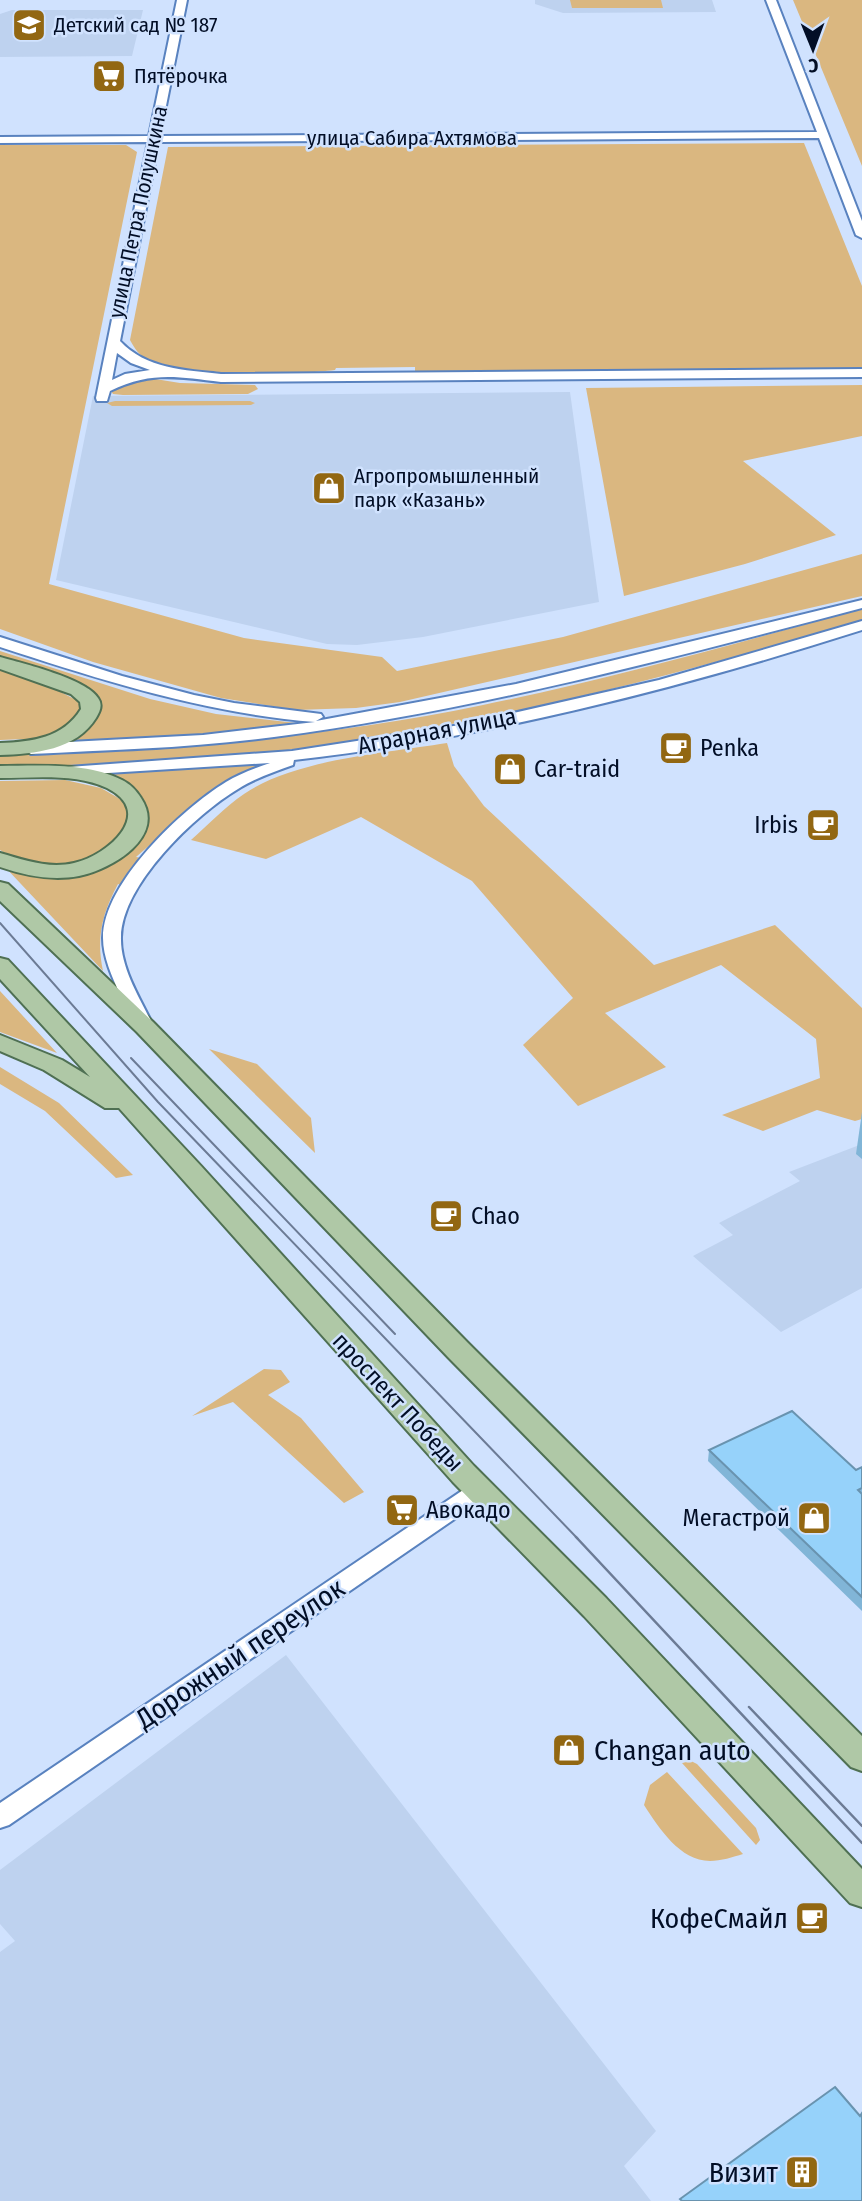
<svg xmlns="http://www.w3.org/2000/svg" width="862" height="2201" viewBox="0 0 862 2201" font-family="'Fira Sans Condensed',sans-serif">
<style>
.built{fill:#bed2ef}
.green{fill:#dab780}
.lines{fill:none;stroke-linecap:round;stroke-linejoin:round}
.minor-casing{stroke:#5982bf;stroke-width:4}
.major-casing{stroke:#4f7053;stroke-width:4}
.minor{fill:#fff;fill-rule:evenodd}
.major{fill:#afc8a6;fill-rule:evenodd}
.tram-far1{stroke:#6c7b95;stroke-width:2}
.tram{stroke:#6c7b95;stroke-width:2.5}
.wall{fill:#81b5d7}
.building{fill:#96d2fa;stroke:#6993af;stroke-width:2}
.labels{text-anchor:middle;stroke-width:5;stroke-linejoin:round;paint-order:stroke}
.far-poi-label{font-size:21px;fill:#020e26;stroke:#d0e2fe;text-anchor:start}
.far-street-label{font-size:21px;fill:#020e26;stroke:#d0e2fe}
.street-label{font-size:24px;fill:#020e26;stroke:#d0e2fe}
.poi-label{font-size:24px;fill:#020e26;stroke:#d0e2fe;text-anchor:start}
.near-street-label{font-size:28px;fill:#020e26;stroke:#d0e2fe}
.near-poi-label{font-size:28px;fill:#020e26;stroke:#d0e2fe;text-anchor:end}
</style>
<rect width="100%" height="100%" fill="#d0e2fe"/>
<path class="built" d="M535 0H712L716 12 563 13 535 4Z
M12 10H143L132 56 0 57V14Z
M570 392 599 602 423 637 357 645 327 644 56 580 93 396Z
M862 1144V1288L781 1332 693 1256 733 1235 719 1223 800 1181 789 1172Z
M286 1655 656 2131 624 2166 651 2201H0V1952L15 1941 0 1924V1870Z"/>
<path class="green" d="M570 0H661L663 8H572Z
M793 0H862V166Z
M804 143 862 286V369L415 372V367L336 368 335 370C292 375 184 381 147 360 139 355 135 349 130 340L168 147Z
M0 145H126L137 152 49 584 244 638 382 657 397 671 563 637 862 554V596L400 702 356 708 296 710 221 698 93 662 0 629Z
M149 378 180 383 255 385 258 389 248 394 123 395 113 394 111 391 113 387Z
M862 385V436L743 461 836 535 745 564 624 596 586 388Z
M115 401H250L255 403 251 405 112 406 107 403Z
M862 609V620C695 670 526 715 353 741 237 759 117 765 0 767V755C162 750 324 738 483 705 611 679 736 643 862 609Z
M0 651 150 699 216 714 305 724 202 735 68 744C83 732 104 720 100 699L84 688 0 659Z
M0 669 51 687 82 703 80 715 51 738 0 740Z
M447 743 454 766 484 806 654 965 775 925 862 1008V1119L855 1121 817 1110 763 1131 722 1115 820 1078 816 1039 721 965 605 1013 666 1067 578 1106 523 1045 573 998 472 881 361 817 266 859 191 840C208 825 225 807 244 794 295 759 387 753 447 743Z
M273 759 214 789 136 857 142 858 123 886 118 884C102 914 96 938 103 971L4 866 39 875 134 843 148 825 140 798 87 773Z
M65 780 101 788 127 803 132 823C104 867 44 881 0 850V781Z
M0 991 57 1053 0 1032Z
M209 1049 257 1064 311 1118 315 1153Z
M0 1067 59 1103 133 1175 116 1178 45 1111 0 1084Z
M264 1369 281 1370 290 1382 268 1395 301 1418 364 1492 344 1503 233 1402 192 1416Z
M691 1761 697 1764 756 1828 760 1840 756 1845 682 1763Z
M667 1772 743 1854C733 1857 721 1861 710 1861 680 1861 659 1828 644 1805L650 1785Z"/>
<g class="lines">
<g class="minor-casing">
<path id="minor" d="M177 0H187L160 136 817 132 766 0H776L862 221V238L856 235 819 138 159 142 120 341C146 369 185 370 221 374L862 369V377L221 382C177 377 152 371 110 391L107 401H97L96 398 148 142 0 143V137L149 136ZM117 353 131 363 150 370 125 374 112 380Z
M862 600V608C668 659 473 711 274 737 193 748 112 750 31 754L23 749 31 744 203 735 315 722C205 713 104 681 0 647V637L122 676 194 695 234 703 321 714 323 717 316 721 516 684Z
M862 621V630C677 689 487 738 294 760L293 765C274 772 255 778 238 789 196 814 122 884 121 937 120 968 141 1000 154 1027L145 1033C132 1029 125 1006 120 994 112 977 103 957 103 938 103 883 182 809 226 782 239 774 255 768 270 763L60 776 52 771 54 768 292 751 460 725 659 680Z
M480 1481 488 1484 491 1490 488 1496 9 1825 0 1828V1803L472 1484Z"/>
</g>
<g class="major-casing">
<path id="major" d="M0 657C22 663 87 679 98 698 103 705 100 711 96 718 76 750 35 754 0 755V743C32 742 63 738 81 709L80 702 71 694 0 669Z
M0 766C38 766 86 762 122 780 130 784 136 790 141 798 167 837 112 869 79 876 52 881 26 876 0 867V853C25 860 48 869 74 863 107 856 157 813 107 788 76 773 33 778 0 778Z
M0 882 8 884 153 1022 468 1343 862 1736V1771L851 1767 448 1357 137 1032 0 901Z
M0 958 8 960 201 1166 474 1466 606 1598 862 1869V1907L850 1903 584 1616 453 1482 119 1108H105L44 1070 0 1051V1035L62 1060 90 1077 0 979Z"/>
</g>
<use href="#minor" class="minor"/>
<use href="#major" class="major"/>
<path class="tram-far1" d="M0 923 158 1102 578 1539
M131 1058 395 1334"/>
<path class="tram" d="M576 1537 862 1843
M749 1707 862 1826"/>
</g>
<path class="wall" d="M862 1112V1159L856 1154Z
M709 1450 856 1470 862 1467V1611L708 1461Z"/>
<path class="building" d="M792 1411 856 1470 862 1467V1488L858 1490 862 1494V1597L709 1450Z
M835 2087 860 2116 862 2113V2201H682L680 2199Z"/>
<defs>
<g id="school-square" transform="scale(1.75)"><rect x="-9" y="-9" width="18" height="18" rx="4" fill="#926712" stroke="#d0e2fe"/><path d="M0-5L7-2L0 1L-7-2ZM-4 1L0 2.5L4 1V4Q0 6-4 4Z" fill="#fff"/></g>
<g id="supermarket-square" transform="scale(1.75)"><rect x="-9" y="-9" width="18" height="18" rx="4" fill="#926712" stroke="#d0e2fe"/><path d="M-6-5.5h2.5l.6 2H6L4.5 2H-2.5L-4.4-4H-6ZM-1.5 3.2a1.3 1.3 0 1 0 .1 0ZM3 3.2a1.3 1.3 0 1 0 .1 0Z" fill="#fff"/></g>
<g id="shop-square" transform="scale(1.75)"><rect x="-9" y="-9" width="18" height="18" rx="4" fill="#926712" stroke="#d0e2fe"/><path d="M-5-2.5h2.3a2.7 3.5 0 0 1 5.4 0H5L5.5 6h-11ZM-1.5-2.5h3a1.5 2.3 0 0 0-3 0Z" fill="#fff"/></g>
<g id="cafe-square" transform="scale(1.75)"><rect x="-9" y="-9" width="18" height="18" rx="4" fill="#926712" stroke="#d0e2fe"/><path d="M-5.5-4.5H6V0H3Q3 3.5 0 3.5H-2.5Q-5.5 3.5-5.5 0ZM3-3.2v2h1.7v-2ZM-6 4.5H4V6H-6Z" fill="#fff"/></g>
<g id="building-square" transform="scale(1.75)"><rect x="-9" y="-9" width="18" height="18" rx="4" fill="#926712" stroke="#d0e2fe"/><path d="M-4-6H4V6H1V3H-1V6H-4ZM-2.5-4.3h1.7v1.8h-1.7ZM.8-4.3h1.7v1.8H.8ZM-2.5-1h1.7V.8h-1.7ZM.8-1h1.7V.8H.8Z" fill="#fff"/></g>
</defs>
<g fill-rule="evenodd">
<use href="#school-square" x="29" y="25"/>
<use href="#supermarket-square" x="109" y="76"/>
<use href="#shop-square" x="329" y="488"/>
<use href="#cafe-square" x="676" y="748"/>
<use href="#shop-square" x="510" y="769"/>
<use href="#cafe-square" x="823" y="825"/>
<use href="#cafe-square" x="446" y="1216"/>
<use href="#supermarket-square" x="402" y="1510"/>
<use href="#shop-square" x="814" y="1518"/>
<use href="#shop-square" x="569" y="1750"/>
<use href="#cafe-square" x="812" y="1918"/>
<use href="#building-square" x="802" y="2172"/>
</g>
<g class="labels">
<g class="far-poi-label">
<text x="54" y="32">Детский сад № 187</text>
<text x="134" y="83">Пятёрочка</text>
<text x="354" y="483">Агропромышленный<tspan x="354" dy="24">парк «Казань»</tspan></text>
</g>
<g class="far-street-label">
<text x="412" y="145">улица Сабира Ахтямова</text>
<text transform="translate(138 212) rotate(-78)" y="7">улица Петра Полушкина</text>
</g>
<g class="street-label">
<text transform="translate(437 731) rotate(-11)" y="8">Аграрная улица</text>
<text transform="translate(398 1402) rotate(47)" y="8">проспект Победы</text>
</g>
<g class="poi-label">
<text x="700" y="756">Penka</text>
<text x="534" y="777">Car-traid</text>
<text x="798" y="833" text-anchor="end">Irbis</text>
<text x="471" y="1224">Chao</text>
<text x="426" y="1518">Авокадо</text>
<text x="790" y="1526" text-anchor="end">Мегастрой</text>
</g>
<g class="near-street-label">
<text transform="translate(240 1653) rotate(-34)" y="10">Дорожный переулок</text>
</g>
<g class="near-poi-label">
<text x="594" y="1760" text-anchor="start">Changan auto</text>
<text x="788" y="1928">КофеСмайл</text>
<text x="778" y="2182">Визит</text>
</g>
</g>
<g transform="translate(813 49) rotate(179)" stroke="#d0e2fe" stroke-width="5" paint-order="stroke">
<path d="M0-5L12 26L0 18L-12 26Z" fill="#020e26"/>
<text y="-10" font-size="19" font-weight="bold" text-anchor="middle" fill="#020e26">С</text>
</g>
</svg>
